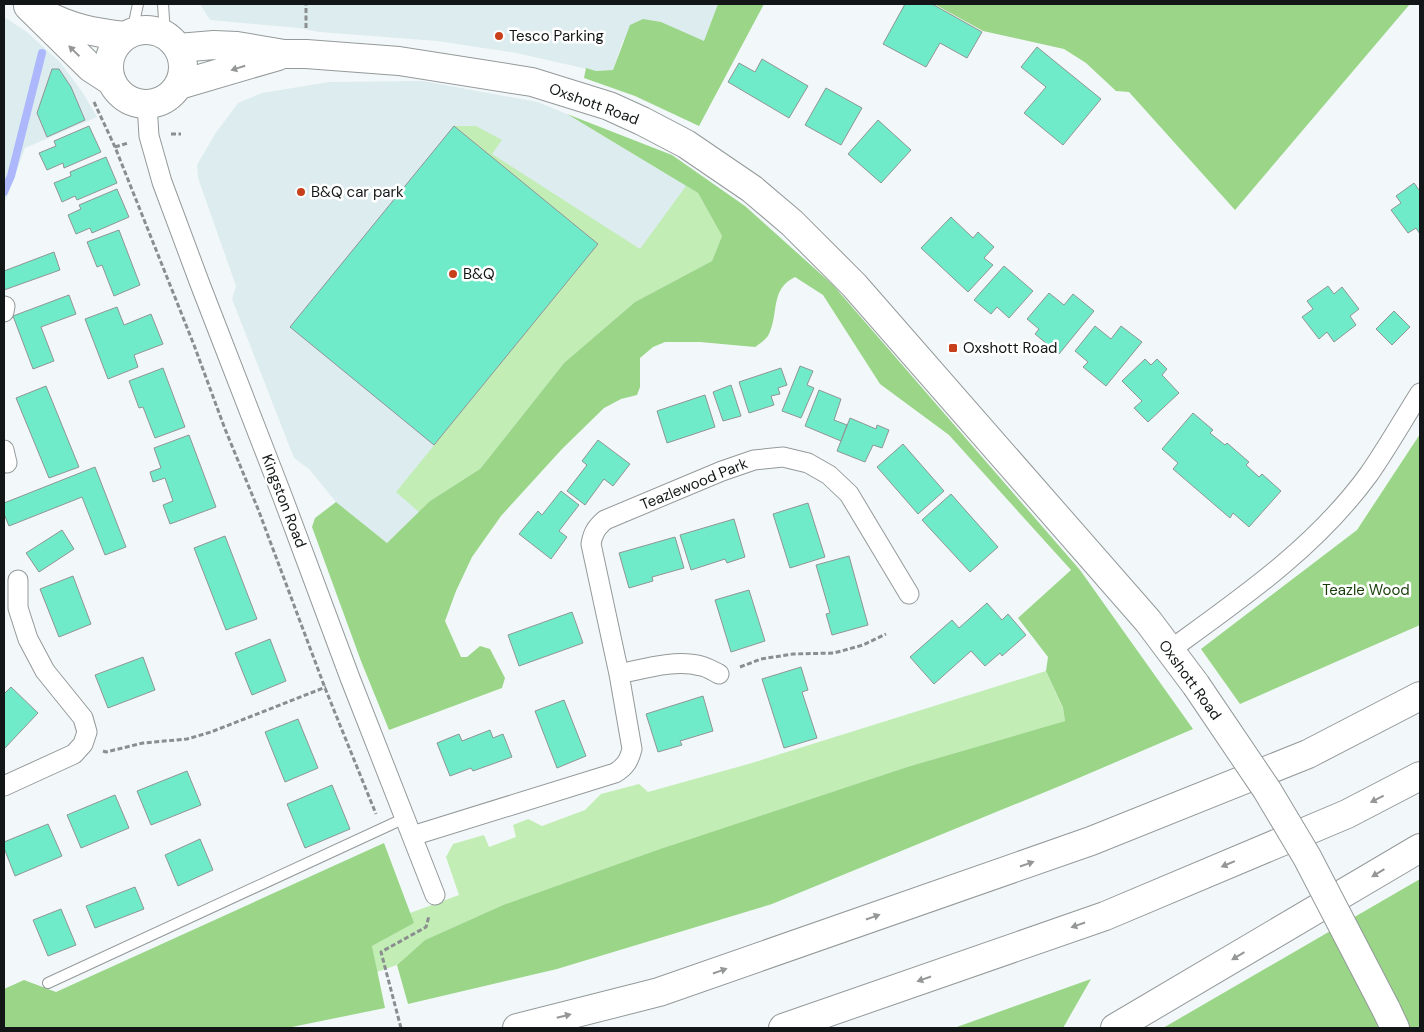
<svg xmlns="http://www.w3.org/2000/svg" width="1424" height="1032" viewBox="0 0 1424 1032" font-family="'DM Sans',sans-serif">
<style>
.built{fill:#ddecef}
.green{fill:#c2edb5}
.forest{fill:#9ad588}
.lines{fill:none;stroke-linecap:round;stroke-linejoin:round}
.stream{stroke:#acb8fb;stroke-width:8}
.building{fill:#70ebc9;stroke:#909593}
.lane-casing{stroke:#94999a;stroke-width:12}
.street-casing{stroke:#94999a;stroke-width:21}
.secondary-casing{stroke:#94999a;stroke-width:30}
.highway-casing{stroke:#94999a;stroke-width:30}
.path{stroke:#8a8e8f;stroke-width:3;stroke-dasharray:5 2.5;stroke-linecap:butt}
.lane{stroke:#fff;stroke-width:10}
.street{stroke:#fff;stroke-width:19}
.secondary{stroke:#fff;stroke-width:28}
.highway{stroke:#fff;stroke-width:28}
.secondary-bridge-casing{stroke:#94999a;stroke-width:30;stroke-linecap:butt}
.secondary-bridge{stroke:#fff;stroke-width:28}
.oneway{fill:#959696}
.poi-dot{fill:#c83f1b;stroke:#fff;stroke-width:2}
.labels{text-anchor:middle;stroke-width:5;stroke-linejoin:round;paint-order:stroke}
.poi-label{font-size:15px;fill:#131616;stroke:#fff;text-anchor:start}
.street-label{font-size:15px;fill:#131616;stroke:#fff}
.park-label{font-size:15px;fill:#173d08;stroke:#fff}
</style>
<rect width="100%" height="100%" fill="#f2f8f9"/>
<path class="built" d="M200 4H718L704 42 661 22 623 40 613 70 596 71 516 53 437 41 319 32 299 28 210 20Z
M4 17 27 32 60 62 83 93 97 117 25 148 4 205Z
M423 81 538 102 567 114 698 193 712 261 635 302 564 363 480 469 430 501 387 543 336 502 309 469 294 458 232 299 236 286 198 178 197 165 215 134 238 103 262 93 329 82Z"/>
<path class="green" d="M454 126H476L502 140 492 154 640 249 686 186 698 193 722 236 712 261 635 302 564 363 480 469 430 501 419 512 396 492 598 244Z
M1046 671 1063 709 1065 721 907 767 657 850 503 905 425 940 397 965 377 972 372 946 413 923 410 913 459 895 446 857 453 844 484 835 489 847 516 837 513 825 528 819 542 826 585 810 601 794 639 784 648 792 752 763Z"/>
<path class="forest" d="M718 4H764L699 126 635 96 584 78 586 68 596 71 613 70 630 25 643 19 661 22 704 41Z
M934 4H1410L1235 210 1129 92 1116 91 1086 63 1064 49 983 31Z
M567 114 672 155 745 206 833 285 1080 570 1193 729 1067 783 772 904 557 969 408 1004 397 965 425 940 503 905 657 850 907 767 1065 721 1063 708 1046 671 1048 657 1018 618 1071 570 949 435 880 384 823 295 795 277C770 289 779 313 769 334 767 339 759 344 755 347L700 342H665L653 347 640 358V387L637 395 621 399 604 408 562 449 501 516 472 557 456 591 445 621 461 657H467L480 646 490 649 505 678 502 688 389 730 361 661 312 527 315 518 336 502 387 543 430 501 480 469 564 363 635 302 712 261 722 236 698 193Z
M1420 434V625L1240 704 1201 649 1357 530Z
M384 843 414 923 372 946 385 1008 287 1028H4V989L24 980 56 992Z
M1420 879V1028H1163Z
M1091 979 1063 1028H954Z"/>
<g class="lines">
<path class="stream" d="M4 192 11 176 42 53"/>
</g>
<path class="building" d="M905 4H932L982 32 967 58 940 43 926 67 883 44Z
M1037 47 1101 99 1063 145 1024 113 1046 87 1021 67Z
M762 59 808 86 789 118 728 82 739 63 755 72Z
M52 69H59L71 87 85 120 47 137 37 113Z
M826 88 862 108 841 145 805 125Z
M878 120 911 150 881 183 848 154Z
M89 126 101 152 64 168 63 163 47 170 39 153 56 146 54 141Z
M454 126 598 244 434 445 290 327Z
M106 157 117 183 77 200 75 196 62 202 54 183 71 176 70 172Z
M1414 183 1419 190 1420 189V234L1416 228 1408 233 1391 210 1401 203 1396 196Z
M117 189 129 217 92 233 90 228 76 234 68 215 81 209 79 205Z
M951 217 973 238 978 232 994 247 984 258 993 265 968 292 921 248Z
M119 230 140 285 114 296 102 265 97 267 87 242Z
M54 252 60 270 4 290V271Z
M1004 266 1033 291 1009 318 997 307 991 314 974 300Z
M1328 286 1334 294 1342 287 1359 309 1350 316 1356 325 1334 342 1327 332 1319 339 1302 317 1313 309 1307 301Z
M1049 293 1064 305 1073 294 1094 311 1059 354 1035 334 1039 329 1027 319Z
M69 295 76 314 41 327 54 361 33 369 13 316Z
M117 307 124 325 151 314 163 344 134 355 138 367 108 379 85 319Z
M1394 311 1410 327 1392 345 1376 329Z
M1095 326 1111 339 1121 326 1142 342 1106 386 1083 367 1088 362 1075 351Z
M1145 359 1151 365 1157 359 1167 369 1162 375 1179 393 1148 422 1134 408 1142 401 1122 381Z
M800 366 813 371 807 385 814 388 801 418 782 411Z
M163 368 185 427 155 438 143 407 139 408 129 381Z
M781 368 787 385 778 388 780 394 771 396 774 405 749 413 739 382Z
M731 385 741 416 723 421 713 392Z
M46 386 79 467 49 478 16 398Z
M819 390 841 399 834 420 847 425 841 441 805 426Z
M705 395 715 427 667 443 657 411Z
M1193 413 1213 430 1210 433 1225 445 1227 443 1249 462 1246 465 1259 477 1262 474 1281 491 1249 527 1233 513 1230 518 1173 469 1178 463 1162 449Z
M850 418 876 429 877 425 889 430 882 448 873 445 865 462 837 451Z
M189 435 216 507 170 524 163 505 173 501 165 478 153 482 150 472 161 468 154 448Z
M598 440 630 464 613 486 604 479 585 505 567 491 587 465 582 461Z
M903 444 944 491 918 514 877 467Z
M95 467 126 547 105 555 82 497 9 526 4 514V503Z
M561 491 579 505 559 531 567 537 551 559 519 534 538 511 542 515Z
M951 494 998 547 970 572 922 520Z
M808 503 825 557 790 568 773 514Z
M734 519 745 557 727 563 725 559 691 570 680 535Z
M62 530 74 549 39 572 26 553Z
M225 536 257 619 226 630 194 548Z
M675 537 684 568 652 577 653 581 629 588 619 553Z
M849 556 868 625 832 635 826 614 830 613 816 565Z
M73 576 91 624 59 637 40 589Z
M749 590 765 641 731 652 715 600Z
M987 603 1002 620 1008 614 1026 635 1002 656 1000 653 985 666 971 651 934 684 910 657 952 620 959 628Z
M572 612 583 643 519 666 508 635Z
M270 639 286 681 252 695 235 653Z
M143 657 155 690 108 708 95 675Z
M801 667 808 690 802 692 817 738 784 748 762 679Z
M11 687 38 713 4 749V694Z
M703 696 713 731 680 741 682 745 658 752 646 714Z
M564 700 586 756 557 768 535 711Z
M298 719 318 768 285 782 265 732Z
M490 730 493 738 503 734 512 757 473 771 471 768 450 776 437 743 459 734 462 741Z
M187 771 201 805 151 825 137 791Z
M332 785 350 829 305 848 287 804Z
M115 795 129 828 81 848 67 815Z
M48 824 62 856 15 876 4 848V842Z
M200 839 213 870 178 886 165 855Z
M135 887 144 909 95 928 86 906Z
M61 909 76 945 48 956 33 920Z"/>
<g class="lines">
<g class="lane-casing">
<path id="lane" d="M163 4 165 34
M132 32 138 4
M48 983 405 818"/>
</g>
<g class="street-casing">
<path id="street" d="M147 104 149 136 162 182 200 284 283 498 350 678 435 895
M4 312 5 306
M4 450 7 463
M1170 650C1242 598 1316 547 1369 474 1387 448 1403 420 1420 393
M619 674C644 669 675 659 701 666 707 667 713 671 719 674
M4 786 74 754 83 744 87 732 83 718 45 671 28 639 18 608V580
M412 836 615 773C625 767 629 761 632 749L619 674 591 544C593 532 597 527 605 520L722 471 754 460 783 457 808 463 829 475 849 494 909 594"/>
</g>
<g class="secondary-casing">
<path id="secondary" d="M28 6 91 68 111 81
M44 14C74 29 92 32 124 36
M109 67a37 37 0 1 1 74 0a37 37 0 1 1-74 0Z
M178 48 214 45 237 46 284 54H306L399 61 532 82 609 106 642 121 686 144 752 189 792 223 854 285 1148 621 1196 685
M179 85 278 56
M1386 1009 1395 1028"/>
</g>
<g class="highway-casing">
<path id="highway" d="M517 1028 659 992 1091 841 1308 754 1420 696
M783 1028 1105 916 1347 814 1420 776
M1115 1028 1420 848"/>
</g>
<path class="path" d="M306 28V4
M94 102 115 147 194 345 225 429 258 509 325 688 376 814
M171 134H181
M115 147 128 143
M740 667 761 659 793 654 834 653 863 645 886 634
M103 751 106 752 143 743 187 739 211 732 326 687
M401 1028 381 952 426 927 429 916"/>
<use href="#lane" class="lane"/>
<use href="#street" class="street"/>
<use href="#secondary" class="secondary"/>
<use href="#highway" class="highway"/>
<g class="secondary-bridge-casing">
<path id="secondary-bridge" d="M1196 685 1267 790 1307 857 1386 1009"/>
</g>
<use href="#secondary-bridge" class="secondary-bridge"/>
</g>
<defs><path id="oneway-solid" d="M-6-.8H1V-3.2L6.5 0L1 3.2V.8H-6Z" transform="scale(1.25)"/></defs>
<g class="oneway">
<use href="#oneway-solid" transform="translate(74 51) rotate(-136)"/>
<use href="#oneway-solid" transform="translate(238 68) rotate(163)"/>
<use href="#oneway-solid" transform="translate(1377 799) rotate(153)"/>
<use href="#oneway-solid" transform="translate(1027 864) rotate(-19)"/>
<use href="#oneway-solid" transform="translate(1228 864) rotate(157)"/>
<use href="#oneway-solid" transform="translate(1378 873) rotate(149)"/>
<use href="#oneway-solid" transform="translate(873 917) rotate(-19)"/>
<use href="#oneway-solid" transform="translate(1078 925) rotate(161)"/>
<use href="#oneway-solid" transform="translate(1238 956) rotate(149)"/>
<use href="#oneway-solid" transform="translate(720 971) rotate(-19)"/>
<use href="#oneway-solid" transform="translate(924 979) rotate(161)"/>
<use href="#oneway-solid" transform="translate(564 1016) rotate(-14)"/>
</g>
<g class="poi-dot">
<circle cx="499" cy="36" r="5"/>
<circle cx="301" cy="192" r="5"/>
<circle cx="453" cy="274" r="5"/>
<rect x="948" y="343" width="10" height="10" rx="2.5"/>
</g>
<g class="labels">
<g class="poi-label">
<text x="509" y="41">Tesco Parking</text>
<text x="311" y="197">B&amp;Q car park</text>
<text x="463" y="279">B&amp;Q</text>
<text x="963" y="353">Oxshott Road</text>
</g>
<g class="street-label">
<text transform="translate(594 104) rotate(20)" y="5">Oxshott Road</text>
<text transform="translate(694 484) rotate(-22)" y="5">Teazlewood Park</text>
<text transform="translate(284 501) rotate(69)" y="5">Kingston Road</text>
<text transform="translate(1190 680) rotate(54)" y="5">Oxshott Road</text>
</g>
<g class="park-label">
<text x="1366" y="595">Teazle Wood</text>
</g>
</g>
<rect width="1424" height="1032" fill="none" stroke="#131616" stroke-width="10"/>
</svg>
